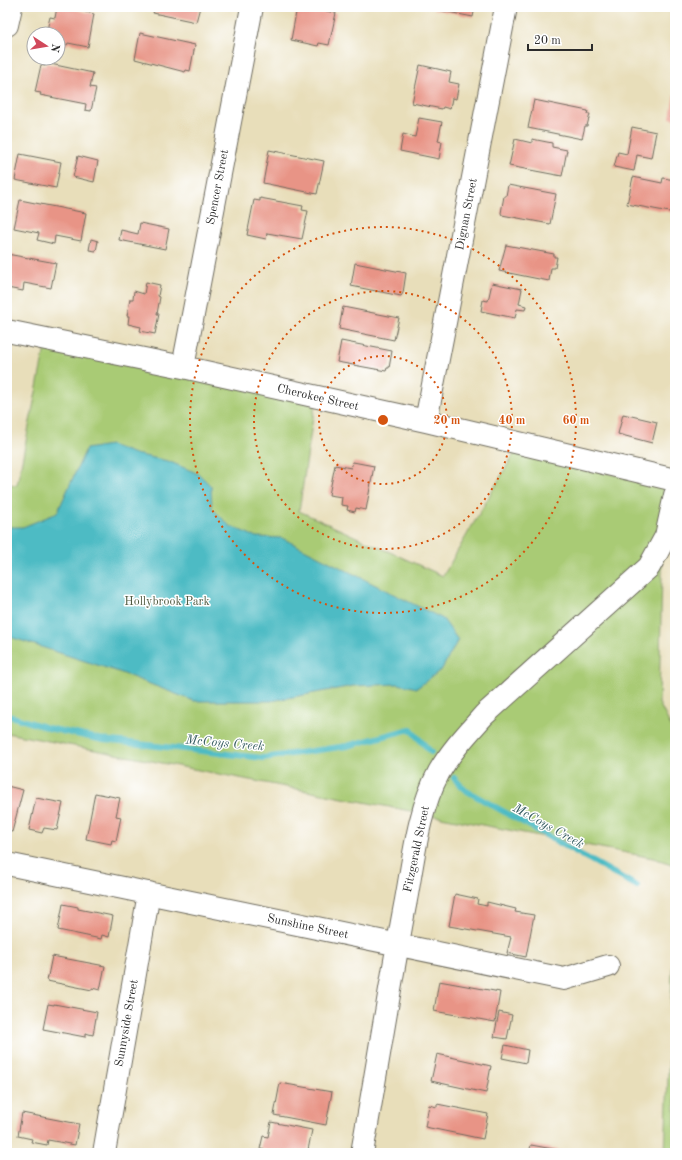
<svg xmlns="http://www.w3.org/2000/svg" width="682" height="1160" viewBox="0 0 682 1160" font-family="'Old Standard TT',serif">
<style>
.green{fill:#a9cb74;stroke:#6a7b50}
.water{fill:#4dbbc4;stroke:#3c7378}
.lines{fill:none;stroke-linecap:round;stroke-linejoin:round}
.stream{stroke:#4dbbc4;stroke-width:6}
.building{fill:#e89486}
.street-casing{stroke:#6d6a5d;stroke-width:24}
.street{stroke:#fff;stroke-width:22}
.ring{fill:none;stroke:#d5540f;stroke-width:2;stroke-dasharray:2 4}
.labels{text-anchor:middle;stroke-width:3;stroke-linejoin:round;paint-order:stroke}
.street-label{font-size:12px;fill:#2b2b2b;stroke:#fff}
.park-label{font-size:12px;fill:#515b41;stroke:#fff}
.water-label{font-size:13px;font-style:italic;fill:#375d61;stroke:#fff}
.centre{fill:#d5540f;stroke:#fff;stroke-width:2}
.ring-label{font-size:12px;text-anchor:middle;font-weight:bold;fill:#d5540f;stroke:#fff;stroke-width:3;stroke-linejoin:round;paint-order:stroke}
</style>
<rect width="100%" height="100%" fill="#fff"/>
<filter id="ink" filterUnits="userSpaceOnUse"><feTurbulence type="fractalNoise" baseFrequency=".025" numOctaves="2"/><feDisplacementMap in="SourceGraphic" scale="8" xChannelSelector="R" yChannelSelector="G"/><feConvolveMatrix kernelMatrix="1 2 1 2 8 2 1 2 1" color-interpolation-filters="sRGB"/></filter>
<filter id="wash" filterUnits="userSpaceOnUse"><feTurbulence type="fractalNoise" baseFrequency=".012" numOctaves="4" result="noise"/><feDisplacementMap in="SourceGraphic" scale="16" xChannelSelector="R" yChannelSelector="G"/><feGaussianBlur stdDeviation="0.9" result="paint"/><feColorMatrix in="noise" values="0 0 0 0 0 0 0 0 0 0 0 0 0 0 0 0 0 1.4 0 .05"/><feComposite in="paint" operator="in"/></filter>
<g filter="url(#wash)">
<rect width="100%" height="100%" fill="#e8deba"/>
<path class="green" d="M45 348 315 404 299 511 443 576 515 452 664 486 659 703 675 734V865L653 858 7 733V484L17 485Z
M675 900V1153H665Z"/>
<path class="water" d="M110 445 135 454 168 461 199 474 211 486 212 508 230 526 256 537 282 538 443 619 458 640 442 669 417 688 398 684 353 686 271 701H194L119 672 7 636V527H23L57 513 86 449Z"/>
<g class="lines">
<path class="stream" d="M7 715 48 728 103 740 263 758 347 746 410 729 431 752
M454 778 465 790 637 886"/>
</g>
<g id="blocks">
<path class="building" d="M57 7H65L94 14 88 47 68 43 67 45 58 43V34H46L50 17 55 18Z
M148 7H200L196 22 153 13 154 11 148 10Z
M297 7H307L336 13 329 45 319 43 318 46 291 40Z
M434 7H475L473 17 433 9Z
M140 33 195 45 190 71 186 70 185 72 135 59Z
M46 63 93 73 90 87 96 88 91 111 85 110 86 104 40 95 41 93 35 92 41 65 45 66Z
M420 65 451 72 449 82 459 84 456 99 452 98 450 109 443 107 442 109 412 103Z
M674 94 675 95V119L670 118Z
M534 100 588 111 587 114H590L587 126H585L582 139 528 128Z
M419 118 442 122 438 141 442 142 439 159 400 151 403 134 415 137Z
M632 127 656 132 651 158 637 155 634 171 614 167 618 152 627 154Z
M515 139 532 143V139L552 143V147L567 150 562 176 509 166Z
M269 150 324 161 317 194 263 183Z
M20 154 61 162 56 188 15 180Z
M78 156 98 161 94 182 73 177Z
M633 177 662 183 663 178 675 180V213L627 204Z
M508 185 556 194 550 224 502 215 501 213 504 196H506Z
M260 198 303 206 302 210 308 211 302 239 267 233 266 239 247 235 254 200 260 201Z
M20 200 86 213 81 241 55 236 54 244 37 240 39 233 14 228Z
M140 223 169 229 165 249 119 240 121 230 138 234Z
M91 239 98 241 96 251 89 250Z
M506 245 554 254V257H557L555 268H551L549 281 499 271Z
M7 254 56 263 51 288 24 283 23 291 7 288Z
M355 263 406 273 403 293 401 296 351 286Z
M146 282 160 285 158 296 160 297 157 314H159L155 334 140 331 141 327 128 324 129 316H127L130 299H133L134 291 144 294Z
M492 283 522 289 519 304 526 306 525 310 517 309 515 318 481 311 483 300 488 301Z
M343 307 399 318 394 340 339 329Z
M341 341 392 351 389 368H387L386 371 337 362Z
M623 414 657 422 652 443 618 434Z
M353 462 374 466 366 510 356 508 355 512 347 510 348 506 341 505 342 497 329 495 335 465 351 468Z
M7 786 23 790 12 832 7 831Z
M95 793 120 798 116 816 121 817 116 841 112 840 111 844 86 839Z
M36 798 63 803 57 830 44 828 42 833 29 830Z
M455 894 478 899 477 904 487 906V902L516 909 515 912 534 915 526 957 507 953 511 937 449 926Z
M63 904 78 907V909L113 916 109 937 102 935 101 939 58 930Z
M52 956 105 966 100 990 92 988V990L47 981Z
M439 981 500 992 495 1022 434 1011Z
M48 1004 54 1005V1004L97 1012 93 1035 85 1033V1037L43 1029Z
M499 1012 512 1015 507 1039 494 1037Z
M505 1045 528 1050 526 1063 502 1058Z
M437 1054 491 1066 486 1093 431 1081Z
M280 1083 332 1092 326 1125 274 1115Z
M437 1104 488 1114 483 1139 425 1127 429 1105 437 1107Z
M22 1113 79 1124 75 1145 48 1140 47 1145 31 1142 32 1139 18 1136Z
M271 1122 312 1130 308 1150H306L305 1153H265L266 1150 260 1149 263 1136 268 1137Z
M531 1145 569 1152V1153H529Z"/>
</g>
</g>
<g filter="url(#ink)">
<use href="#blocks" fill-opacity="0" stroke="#6d6a5d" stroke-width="1"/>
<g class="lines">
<g class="street-casing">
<path id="street" d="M7 25 11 7
M7 331 183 367 426 421 675 480
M183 367 252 7
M426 421 506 7
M7 864 564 979 608 966
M104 1153 149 893
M362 1153C377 1069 390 984 406 900 414 857 418 811 439 772 451 751 468 733 484 715L649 567 666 536 675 495"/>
</g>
<use href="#street" class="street"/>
</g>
</g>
<g class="ring">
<circle cx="383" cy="420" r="64"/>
<circle cx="383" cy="420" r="129"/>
<circle cx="383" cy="420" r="193"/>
</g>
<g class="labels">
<g class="street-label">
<text transform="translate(217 187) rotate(-79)" y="4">Spencer Street</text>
<text transform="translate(466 214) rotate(-79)" y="4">Dignan Street</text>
<text transform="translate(318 397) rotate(13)" y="4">Cherokee Street</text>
<text transform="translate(416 849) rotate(-78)" y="4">Fitzgerald Street</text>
<text transform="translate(308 926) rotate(12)" y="4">Sunshine Street</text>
<text transform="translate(126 1023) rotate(-80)" y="4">Sunnyside Street</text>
</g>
<g class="park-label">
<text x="167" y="605">Hollybrook Park</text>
</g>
<g class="water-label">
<text transform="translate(225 742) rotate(5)" y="5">McCoys Creek</text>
<text transform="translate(549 825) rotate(29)" y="5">McCoys Creek</text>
</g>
</g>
<circle cx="383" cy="420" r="6" class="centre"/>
<g class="ring-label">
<text x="447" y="424">20 m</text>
<text x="512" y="424">40 m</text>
<text x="576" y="424">60 m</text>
</g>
<rect width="682" height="1160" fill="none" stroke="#fff" stroke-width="24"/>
<g transform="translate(46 46) rotate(102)"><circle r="19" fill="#ffffff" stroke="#aaaaaa"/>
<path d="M0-3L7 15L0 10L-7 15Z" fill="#d1495b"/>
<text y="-6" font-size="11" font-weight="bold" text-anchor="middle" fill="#2b2b2b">N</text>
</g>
<path d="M528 44v6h64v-6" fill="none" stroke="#2b2b2b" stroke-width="2"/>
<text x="534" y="44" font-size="12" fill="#2b2b2b" stroke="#ffffff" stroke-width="3" paint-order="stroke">20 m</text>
</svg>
